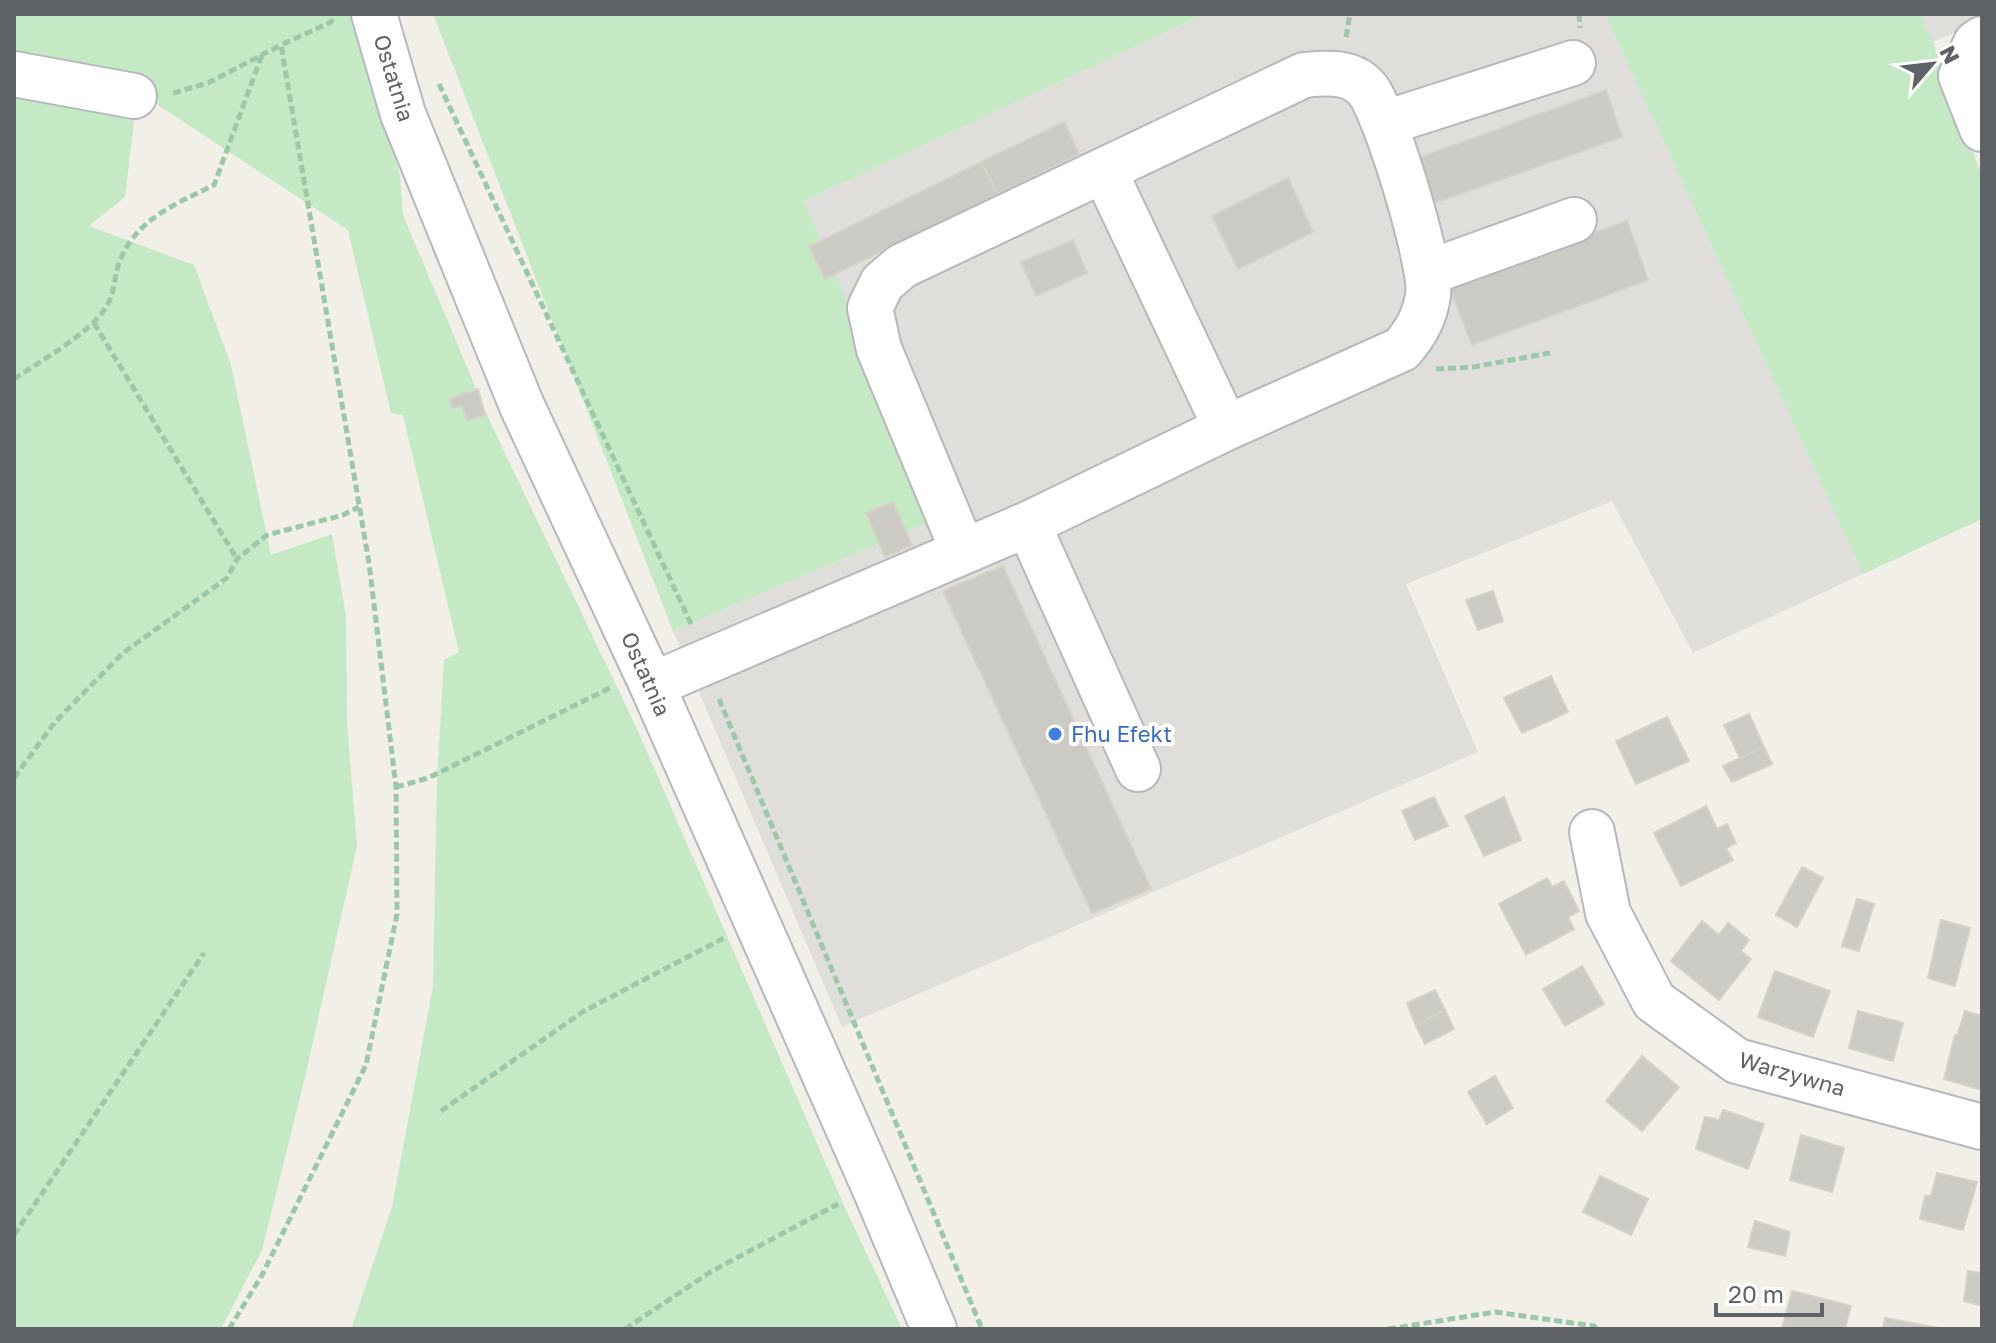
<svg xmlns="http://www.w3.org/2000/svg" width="1996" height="1343" viewBox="0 0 1996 1343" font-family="'Golos Text',sans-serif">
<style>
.industrial{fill:#e0deda}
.green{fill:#c5e8c5}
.building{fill:#cccac5;stroke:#d6d1c6;stroke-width:2}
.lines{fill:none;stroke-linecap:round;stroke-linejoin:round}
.minor-casing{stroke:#b5b8bc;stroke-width:48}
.path{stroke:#9cc7a9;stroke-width:5;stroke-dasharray:8 4;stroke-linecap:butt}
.minor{stroke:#fff;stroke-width:44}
.shop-dot{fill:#3f7fe0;stroke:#fff;stroke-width:3}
.labels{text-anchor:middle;stroke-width:8;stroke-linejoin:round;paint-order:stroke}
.street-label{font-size:22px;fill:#5f6368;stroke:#fff}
.shop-label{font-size:22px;fill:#366cbe;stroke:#fff;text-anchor:start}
</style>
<rect width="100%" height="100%" fill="#f1efe8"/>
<path class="industrial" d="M1205 14H1605L1863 574 1693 653 1612 501 1406 584 1478 752 842 1027 673 631 939 518 804 201Z
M1920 14H1982V21L1933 42Z"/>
<path class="green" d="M14 14H356L400 175 403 215 491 424 638 731 842 1201 902 1329H351L392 1207 433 986 437 779 444 660 459 652 403 415 391 413 348 230 123 82 14 60Z
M433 14H1205L804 201 939 518 673 631Z
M1605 14H1920L1933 42 1982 176V519L1863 574Z
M14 86 135 113 125 197 89 226 194 265 231 365 271 555 332 534 346 616 347 723 357 846 305 1077 262 1250 221 1329H14Z"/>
<path class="building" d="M1606 90 1622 137 1420 208 1405 163Z
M1064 122 1079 154 998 194 981 162Z
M981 162 998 194 825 279 809 247Z
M1288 178 1313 232 1238 269 1212 216Z
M1627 221 1648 280 1472 345 1449 286Z
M1073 240 1087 273 1036 296 1021 262Z
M478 389 485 415 467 420 462 406 452 408 449 399Z
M893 502 912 545 885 557 866 513Z
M1003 566 1151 889 1092 913 943 591Z
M1493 591 1503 621 1478 630 1466 600Z
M1551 676 1568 712 1522 733 1504 698Z
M1749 714 1764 747 1740 758 1724 725Z
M1667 717 1689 761 1636 784 1616 741Z
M1764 747 1772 764 1732 782 1723 766Z
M1434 797 1448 826 1415 840 1402 811Z
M1504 797 1521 840 1484 856 1465 816Z
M1706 806 1717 829 1727 824 1736 843 1726 848 1733 860 1681 886 1654 833Z
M1802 867 1823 878 1797 927 1776 915Z
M1547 878 1552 887 1564 881 1579 911 1568 917 1574 929 1526 955 1499 904Z
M1857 899 1874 904 1859 951 1842 946Z
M1941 920 1970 928 1955 986 1928 978Z
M1702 921 1719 935 1728 923 1749 940 1741 951 1751 959 1719 1000 1671 961Z
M1582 966 1604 1004 1565 1026 1543 989Z
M1775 971 1830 991 1813 1037 1758 1017Z
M1435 990 1445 1010 1416 1026 1407 1003Z
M1445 1010 1454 1029 1425 1044 1416 1026Z
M1858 1011 1903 1023 1893 1061 1849 1048Z
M1965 1011 1982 1016V1090L1944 1079 1955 1035 1957 1036Z
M1642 1056 1679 1087 1642 1131 1606 1101Z
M1495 1076 1513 1108 1487 1124 1468 1092Z
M1723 1110 1764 1124 1748 1169 1696 1149 1705 1117 1719 1120Z
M1801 1135 1844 1148 1832 1192 1790 1180Z
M1937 1173 1977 1182 1963 1230 1920 1219 1925 1196H1931Z
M1600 1176 1648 1199 1631 1235 1583 1212Z
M1755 1221 1790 1232 1785 1256 1748 1247Z
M1968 1271 1982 1273V1306L1964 1301Z
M1792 1291 1851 1306 1845 1329H1782Z
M1885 1318 1944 1329H1883Z"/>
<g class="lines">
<g class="minor-casing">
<path id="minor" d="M374 14 403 114 522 406 652 685 875 1189 934 1329
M1982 39 1976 43 1961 76 1982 129
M14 74 134 96
M1385 123 1573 63
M1104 170 1226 428
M1427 273 1574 220
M1028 524 1138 769
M652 685 1028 524 1226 428 1402 349C1416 332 1425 317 1428 295 1433 267 1386 112 1367 89 1351 70 1326 73 1304 75L902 266 882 283 870 308 879 349 963 551
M1592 832 1608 913 1654 1001 1737 1061 1982 1127"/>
</g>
<path class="path" d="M1579 14 1580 28
M1346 37 1350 14
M439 84 692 626
M173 93 208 83 281 45
M94 323 237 559
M1436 369 1473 367 1550 353
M14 379C40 361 91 333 106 307 115 294 114 275 120 260 138 218 176 204 214 185L262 55
M719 699 982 1329
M14 778 55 722 123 653 227 578 237 559 267 535 343 515 359 507
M396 787 428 778 612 687
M441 1111 584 1011 724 938
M14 1235 204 953
M229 1329 262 1275 366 1065 397 914 396 787 369 563 281 45 331 22 333 16
M625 1329 712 1271 838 1204
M1388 1329 1495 1312 1594 1326 1597 1329"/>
<use href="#minor" class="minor"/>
</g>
<circle class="shop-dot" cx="1055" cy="734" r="8"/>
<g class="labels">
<g class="street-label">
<text transform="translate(394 78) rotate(73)" y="8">Ostatnia</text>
<text transform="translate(646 674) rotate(66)" y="8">Ostatnia</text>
<text transform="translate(1792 1074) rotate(16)" y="8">Warzywna</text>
</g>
<g class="shop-label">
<text x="1071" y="742">Fhu Efekt</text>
</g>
</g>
<rect width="1996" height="1343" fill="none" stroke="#5f6368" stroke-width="32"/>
<g transform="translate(1932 64) rotate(62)" stroke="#ffffff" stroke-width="6" paint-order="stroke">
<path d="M0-6L14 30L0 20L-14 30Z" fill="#5f6368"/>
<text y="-12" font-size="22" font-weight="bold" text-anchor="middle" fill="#5f6368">N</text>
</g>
<path d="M1716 1303v12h106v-12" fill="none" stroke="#5f6368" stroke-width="4"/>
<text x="1728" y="1303" font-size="24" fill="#5f6368" stroke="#ffffff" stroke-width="6" paint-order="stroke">20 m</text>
</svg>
